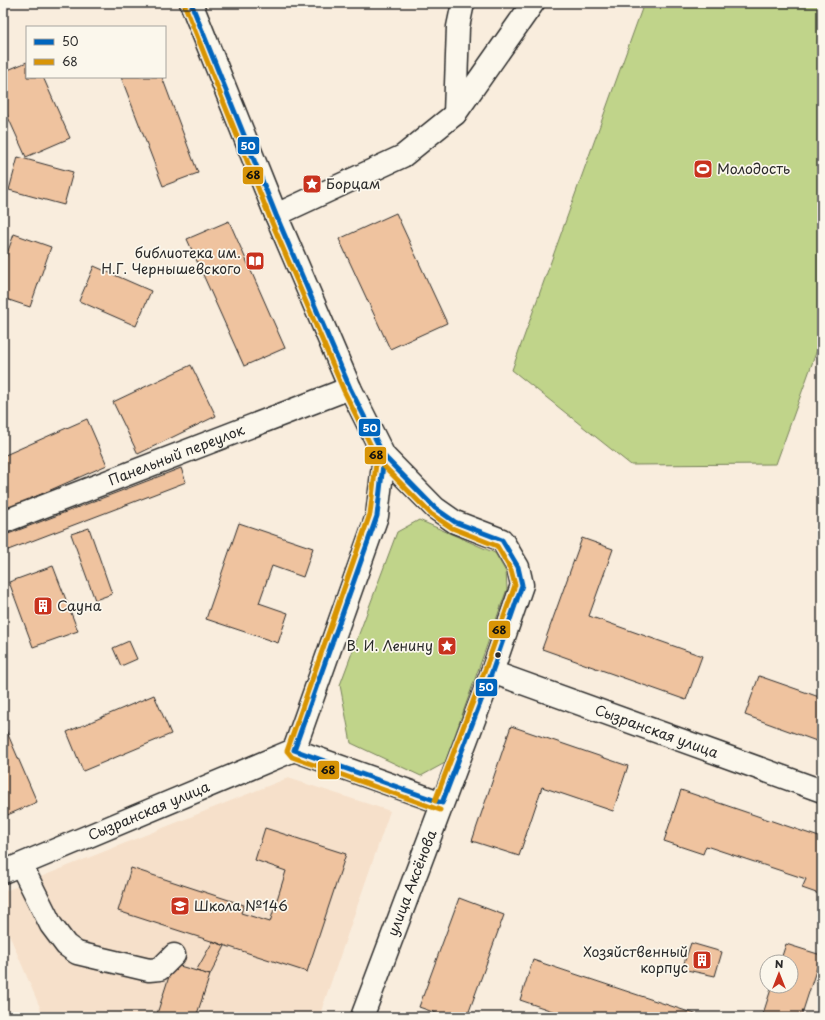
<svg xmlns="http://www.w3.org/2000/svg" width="825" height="1020" viewBox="0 0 825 1020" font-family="'Playpen Sans',sans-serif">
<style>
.built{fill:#f6e0ca}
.green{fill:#c0d48a;stroke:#76805a}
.building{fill:#efc39f;stroke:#2b2b2b}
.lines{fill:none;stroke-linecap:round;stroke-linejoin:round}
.minor-casing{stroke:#2b2b2b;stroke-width:25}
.minor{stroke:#fbf7ec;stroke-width:22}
.bus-1-casing{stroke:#fbf7ec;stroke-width:8}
.bus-2-casing{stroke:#fbf7ec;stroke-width:8}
.bus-1{stroke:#0065bd;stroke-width:5}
.bus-2{stroke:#d89406;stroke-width:5}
.bus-dot{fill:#2b2b2b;stroke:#fbf7ec;stroke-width:1.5}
.labels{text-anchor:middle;stroke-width:3.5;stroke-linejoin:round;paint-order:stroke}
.poi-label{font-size:14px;fill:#2b2b2b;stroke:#fbf7ec;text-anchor:start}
.street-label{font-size:14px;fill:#2b2b2b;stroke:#fbf7ec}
.line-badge{stroke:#fbf7ec;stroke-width:1.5}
.badge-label{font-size:11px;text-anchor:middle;font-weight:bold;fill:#fff}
.pale-badge-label{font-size:11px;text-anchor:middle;font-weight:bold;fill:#111}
</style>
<rect width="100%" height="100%" fill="#f9eddd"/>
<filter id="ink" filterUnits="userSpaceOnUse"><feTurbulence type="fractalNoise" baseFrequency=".025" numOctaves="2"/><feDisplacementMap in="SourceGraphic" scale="8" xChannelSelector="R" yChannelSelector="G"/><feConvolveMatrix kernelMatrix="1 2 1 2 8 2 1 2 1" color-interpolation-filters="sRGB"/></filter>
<g filter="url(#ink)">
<path class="built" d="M288 778 390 811 319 1017H44L3 920V892Z"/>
<path class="green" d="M644 3H822V336L776 464 631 465 512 370Z
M419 520 495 553 506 572 507 589 445 763 421 776 351 743 340 685 397 532Z"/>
<path class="building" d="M27 62V77H43L70 138 26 157 3 106V72Z
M121 77H162L198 173 163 186Z
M18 157 73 172 64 205 9 190Z
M396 213 447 323 390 349 339 239Z
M229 221 285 348 244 366 187 239Z
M14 234 51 247 30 307 3 298V265Z
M94 266 151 291 136 326 79 301Z
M191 365 216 416 138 454 113 402Z
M87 419 107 465 3 511V456Z
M181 468 186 482 3 552V536Z
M239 523 313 548 303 577 272 566 259 603 288 613 278 643 206 619Z
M89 528 112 594 95 600 71 534Z
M582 538 613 549 589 616 702 656 686 700 542 649Z
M53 566 78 631 33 647 9 582Z
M129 641 137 659 121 666 113 648Z
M759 676 822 698V743L745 715Z
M154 695 171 734 83 771 67 732Z
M3 723 37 802 3 817Z
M511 726 628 766 613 811 542 787 519 856 472 841Z
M681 790 822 838V895L802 888 806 879 706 846 703 854 664 841Z
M265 828 346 854 307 972 118 911 131 868 244 905 241 913 270 922 286 871 255 860Z
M459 898 504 915 467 1017H447L419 1007Z
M213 941 225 946 210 975 196 971Z
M691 943 722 952 715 976 682 969Z
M786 944 821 955 801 1017H762L772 986H791V962H780Z
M533 960 704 1017H570L520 1000Z
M173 964 210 975 196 1017H156Z"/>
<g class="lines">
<g class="minor-casing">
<g id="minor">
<path d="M191 3 276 215 350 388 384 456 435 508 455 522 502 540 518 567 522 585 492 672 362 1017"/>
<path d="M455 114 458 27 463 3"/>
<path d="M276 215 403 156 455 114 533 3"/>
<path d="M384 456 377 516 294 750 442 803"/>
<path id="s1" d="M3 522 350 388"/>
<path id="s2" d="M492 672 822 791"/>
<path d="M21 865 51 925 66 945 77 953 149 970 160 969 174 955"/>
<path id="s3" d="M3 872 294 750"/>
</g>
</g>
<use href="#minor" class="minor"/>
<g class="bus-1-casing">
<path id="bus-1" d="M191 3 276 215 350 388 384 456 435 508 455 522 502 540 518 567 522 585 492 672 442 803
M384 456 377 516 294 750 442 803"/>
</g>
<g class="bus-2-casing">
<path id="bus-2" d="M185 6 270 218 344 391 378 460 431 514 452 528 497 546 511 570 515 585 485 670 435 801
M377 455 370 514 287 751 292 757 440 810"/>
</g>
<use href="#bus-1" class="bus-1"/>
<use href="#bus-2" class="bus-2"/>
</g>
</g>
<defs>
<g id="stadium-square" transform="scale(1)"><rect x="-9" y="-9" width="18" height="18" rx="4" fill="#c8321e" stroke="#fbf7ec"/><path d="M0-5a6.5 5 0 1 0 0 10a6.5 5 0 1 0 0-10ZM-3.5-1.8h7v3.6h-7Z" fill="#fff"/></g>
<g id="sight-square" transform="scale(1)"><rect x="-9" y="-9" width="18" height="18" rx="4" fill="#c8321e" stroke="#fbf7ec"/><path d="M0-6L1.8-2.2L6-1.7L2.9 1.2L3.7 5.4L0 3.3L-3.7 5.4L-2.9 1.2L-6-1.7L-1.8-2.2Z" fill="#fff"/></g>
<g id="library-square" transform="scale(1)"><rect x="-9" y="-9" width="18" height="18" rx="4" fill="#c8321e" stroke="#fbf7ec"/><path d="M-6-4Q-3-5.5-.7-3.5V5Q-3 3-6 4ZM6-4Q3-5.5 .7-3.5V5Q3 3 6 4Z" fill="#fff"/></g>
<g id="building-square" transform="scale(1)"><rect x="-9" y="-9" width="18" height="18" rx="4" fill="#c8321e" stroke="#fbf7ec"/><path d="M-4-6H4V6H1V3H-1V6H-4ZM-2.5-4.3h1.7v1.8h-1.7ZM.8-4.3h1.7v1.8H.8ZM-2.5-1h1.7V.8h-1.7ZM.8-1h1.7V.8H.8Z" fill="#fff"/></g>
<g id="school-square" transform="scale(1)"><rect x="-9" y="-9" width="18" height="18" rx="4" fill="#c8321e" stroke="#fbf7ec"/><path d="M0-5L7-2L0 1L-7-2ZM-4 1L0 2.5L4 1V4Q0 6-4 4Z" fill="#fff"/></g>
</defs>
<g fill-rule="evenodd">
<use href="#stadium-square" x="703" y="169"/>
<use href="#sight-square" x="312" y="184"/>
<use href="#library-square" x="255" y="261"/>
<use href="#building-square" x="43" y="606"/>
<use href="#sight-square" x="447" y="646"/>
<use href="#school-square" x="180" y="906"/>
<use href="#building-square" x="702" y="960"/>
</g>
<circle class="bus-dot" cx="498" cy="655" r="3.5"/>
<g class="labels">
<g class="poi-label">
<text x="717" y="174">Молодость</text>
<text x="326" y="189">Борцам</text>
<text x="241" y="258" text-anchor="end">библиотека им.<tspan x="241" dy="16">Н.Г. Чернышевского</tspan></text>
<text x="57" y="611">Сауна</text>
<text x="433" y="651" text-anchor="end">В. И. Ленину</text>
<text x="194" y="911">Школа №146</text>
<text x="688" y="957" text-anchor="end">Хозяйственный<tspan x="688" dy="16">корпус</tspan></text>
</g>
<g class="street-label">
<text dy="5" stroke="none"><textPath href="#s1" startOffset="186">Панельный переулок</textPath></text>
<text dy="5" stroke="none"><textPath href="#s2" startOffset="175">Сызранская улица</textPath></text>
<text dy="5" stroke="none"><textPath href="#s3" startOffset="158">Сызранская улица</textPath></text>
<text transform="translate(412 883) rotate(-69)" y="5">улица Аксёнова</text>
</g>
</g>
<g class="line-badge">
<rect x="237" y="136" width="23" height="19" rx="4" fill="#0065bd"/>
<rect x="242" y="166" width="22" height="19" rx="4" fill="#d89406"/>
<rect x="358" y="418" width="23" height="19" rx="4" fill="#0065bd"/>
<rect x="364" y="446" width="23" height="19" rx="4" fill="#d89406"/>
<rect x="488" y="620" width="23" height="19" rx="4" fill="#d89406"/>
<rect x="475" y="678" width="23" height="19" rx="4" fill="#0065bd"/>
<rect x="317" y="760" width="23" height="20" rx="4" fill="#d89406"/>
</g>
<g class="badge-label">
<text x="248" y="150">50</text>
<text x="370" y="432">50</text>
<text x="486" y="691">50</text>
</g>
<g class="pale-badge-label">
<text x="253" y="179">68</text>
<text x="376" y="459">68</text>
<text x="499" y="634">68</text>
<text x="328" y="774">68</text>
</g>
<rect width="825" height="1020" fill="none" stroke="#fbf7ec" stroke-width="16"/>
<rect x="8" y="8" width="809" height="1004" fill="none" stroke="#2b2b2b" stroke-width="1.5" filter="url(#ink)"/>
<rect x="26" y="26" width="140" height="52" fill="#fbf7ec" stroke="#a8a59f"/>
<rect x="34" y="39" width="20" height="6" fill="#0065bd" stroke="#a8a59f"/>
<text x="62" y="46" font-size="12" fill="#2b2b2b">50</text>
<rect x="34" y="59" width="20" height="6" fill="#d89406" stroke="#a8a59f"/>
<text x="62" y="66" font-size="12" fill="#2b2b2b">68</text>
<g transform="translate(779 974)"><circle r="19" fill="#fbf7ec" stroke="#a8a59f"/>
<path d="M0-3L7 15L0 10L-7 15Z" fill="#c8321e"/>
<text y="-6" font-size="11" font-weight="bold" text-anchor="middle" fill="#2b2b2b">N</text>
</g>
</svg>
